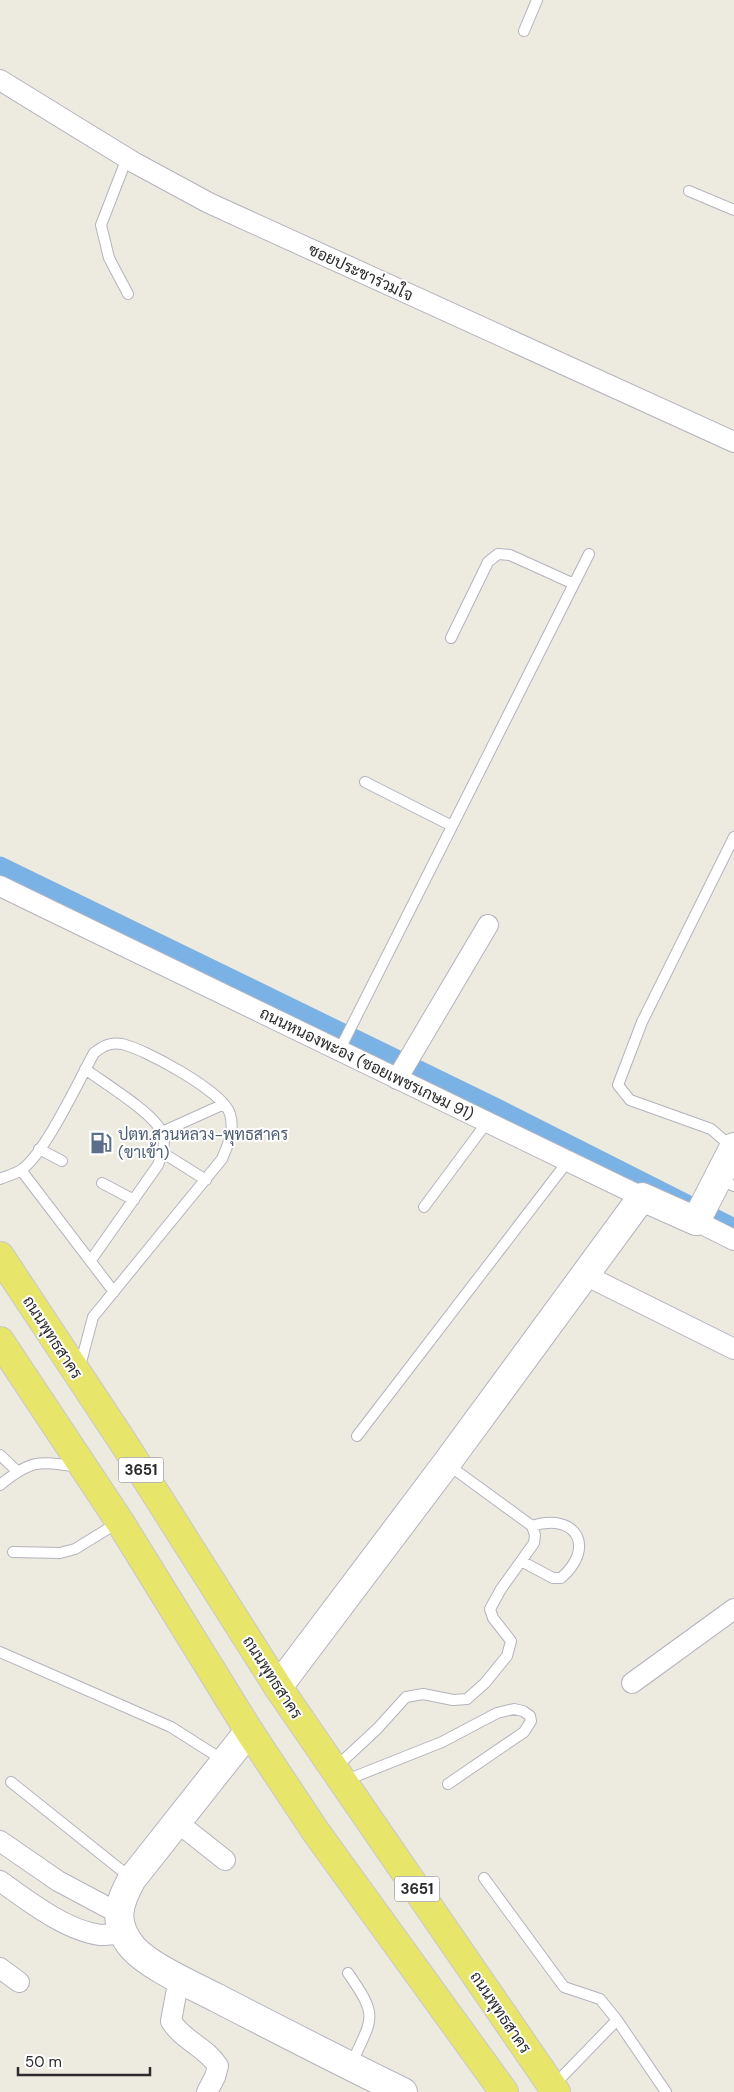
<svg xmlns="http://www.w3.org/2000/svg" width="734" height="2092" viewBox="0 0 734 2092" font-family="'DM Sans',Sarabun,sans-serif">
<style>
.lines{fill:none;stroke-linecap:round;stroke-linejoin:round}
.canal{stroke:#7bb2e6;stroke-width:19}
.lane-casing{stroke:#b4b3be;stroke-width:12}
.street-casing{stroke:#b4b3be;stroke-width:22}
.secondary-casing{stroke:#b4b3be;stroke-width:30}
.primary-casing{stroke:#c8c8c8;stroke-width:30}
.lane{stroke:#fff;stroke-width:10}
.street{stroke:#fff;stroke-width:20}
.secondary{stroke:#fff;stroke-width:28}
.primary{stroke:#e7e66b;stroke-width:28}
.labels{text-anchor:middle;stroke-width:4;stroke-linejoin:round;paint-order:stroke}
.shield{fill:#fff;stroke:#6b6b6b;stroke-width:1}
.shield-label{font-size:15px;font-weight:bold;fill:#2c2c2c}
.street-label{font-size:16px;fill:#2c2c2c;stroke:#fff}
.service-label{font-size:16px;fill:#4e5e75;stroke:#fff;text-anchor:start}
</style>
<rect width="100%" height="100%" fill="#edeae0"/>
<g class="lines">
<path class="canal" d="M0 866 497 1108 734 1228"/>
<g class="lane-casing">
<path id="lane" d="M524 31 537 0
M127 158 101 225 109 258 128 294
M689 191 734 210
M451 638 488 562 498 554 510 555 574 584
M365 782 452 826
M339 1051 589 554
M85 1069C104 1083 152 1112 161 1131 167 1143 162 1154 158 1165L91 1260
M162 1132 224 1104
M733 1148 711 1129 630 1100 618 1085 642 1022 734 837
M39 1149 62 1161
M163 1153 206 1180
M21 1170 114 1292
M0 1179C7 1176 15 1174 21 1170 45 1154 79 1080 94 1053 103 1046 110 1042 122 1044 145 1049 224 1092 230 1114 235 1131 228 1144 222 1159L93 1317 79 1370
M718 1179 734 1186
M102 1183 134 1200
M424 1207 488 1121
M357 1436 568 1161
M0 1455 17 1471
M0 1485C32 1459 39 1461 78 1467
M13 1552 60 1553 75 1549 119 1522
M521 1561 553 1578H561C596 1548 577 1512 532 1526
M0 1652 171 1727 223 1760
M335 1768 377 1729 406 1697 423 1694 453 1700 467 1699 485 1683 507 1656 511 1641 493 1618 490 1609 501 1589 534 1543 535 1535 532 1526 447 1464
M344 1781 442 1742 497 1713 514 1709 523 1711 530 1716 531 1721 524 1732 448 1784
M11 1782 131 1878
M484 1878 564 1987 600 1999 617 2020 553 2086
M348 1973C380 2019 372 2017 351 2065
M617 2020 666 2092"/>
</g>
<g class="street-casing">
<path id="street" d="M0 80 135 163 209 203 734 442
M0 886 642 1197
M397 1079 488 925
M696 1221 734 1240
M585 1275 734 1349
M632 1683 734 1609
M177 1822 225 1860
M0 1841 58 1881 118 1913
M0 1881C28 1901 65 1930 100 1935 107 1935 116 1934 123 1933
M0 1968 19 1982
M179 1978 171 2021C182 2040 206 2047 218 2066L215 2077 207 2092"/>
</g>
<g class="secondary-casing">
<path id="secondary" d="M278 1687 446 1464 642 1197 696 1221 734 1147
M249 1731 132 1879C118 1904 112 1923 133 1948 150 1967 194 1986 217 1998 279 2030 341 2062 403 2092"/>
</g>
<g class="primary-casing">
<path id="primary" d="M0 1256 123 1442 278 1687 556 2092
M0 1341 120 1522 249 1731 316 1832 504 2092"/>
</g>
<use href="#lane" class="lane"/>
<use href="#street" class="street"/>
<use href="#secondary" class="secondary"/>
<use href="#primary" class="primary"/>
</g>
<defs>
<g id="fuel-bare" transform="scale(1.725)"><path d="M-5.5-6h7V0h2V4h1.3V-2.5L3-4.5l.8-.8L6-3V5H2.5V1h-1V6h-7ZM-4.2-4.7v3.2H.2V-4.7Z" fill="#5c6f8a" stroke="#fff" stroke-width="2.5" paint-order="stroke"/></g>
</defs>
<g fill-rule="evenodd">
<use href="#fuel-bare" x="101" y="1143"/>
</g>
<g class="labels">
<g class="shield">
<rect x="118.5" y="1457.5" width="45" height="25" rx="4"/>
<rect x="394.5" y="1876.5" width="45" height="25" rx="4"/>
</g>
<g class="shield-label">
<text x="141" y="1475">3651</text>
<text x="417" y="1894">3651</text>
</g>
<g class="street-label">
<text transform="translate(361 272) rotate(25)" y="6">ซอยประชาร่วมใจ</text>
<text transform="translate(367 1063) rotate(26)" y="6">ถนนหนองพะอง (ซอยเพชรเกษม 91)</text>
<text transform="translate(53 1337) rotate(57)" y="6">ถนนพุทธสาคร</text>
<text transform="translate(273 1677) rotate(57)" y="6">ถนนพุทธสาคร</text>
<text transform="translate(501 2012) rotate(56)" y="6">ถนนพุทธสาคร</text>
</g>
<g class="service-label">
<text x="118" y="1140">ปตท.สวนหลวง-พุทธสาคร<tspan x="118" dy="18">(ขาเข้า)</tspan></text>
</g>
</g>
<path d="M18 2067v8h132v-8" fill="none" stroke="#2c2c2c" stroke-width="2.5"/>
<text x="25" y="2067" font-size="15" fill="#2c2c2c" stroke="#ffffff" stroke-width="4" paint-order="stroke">50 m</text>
</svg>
